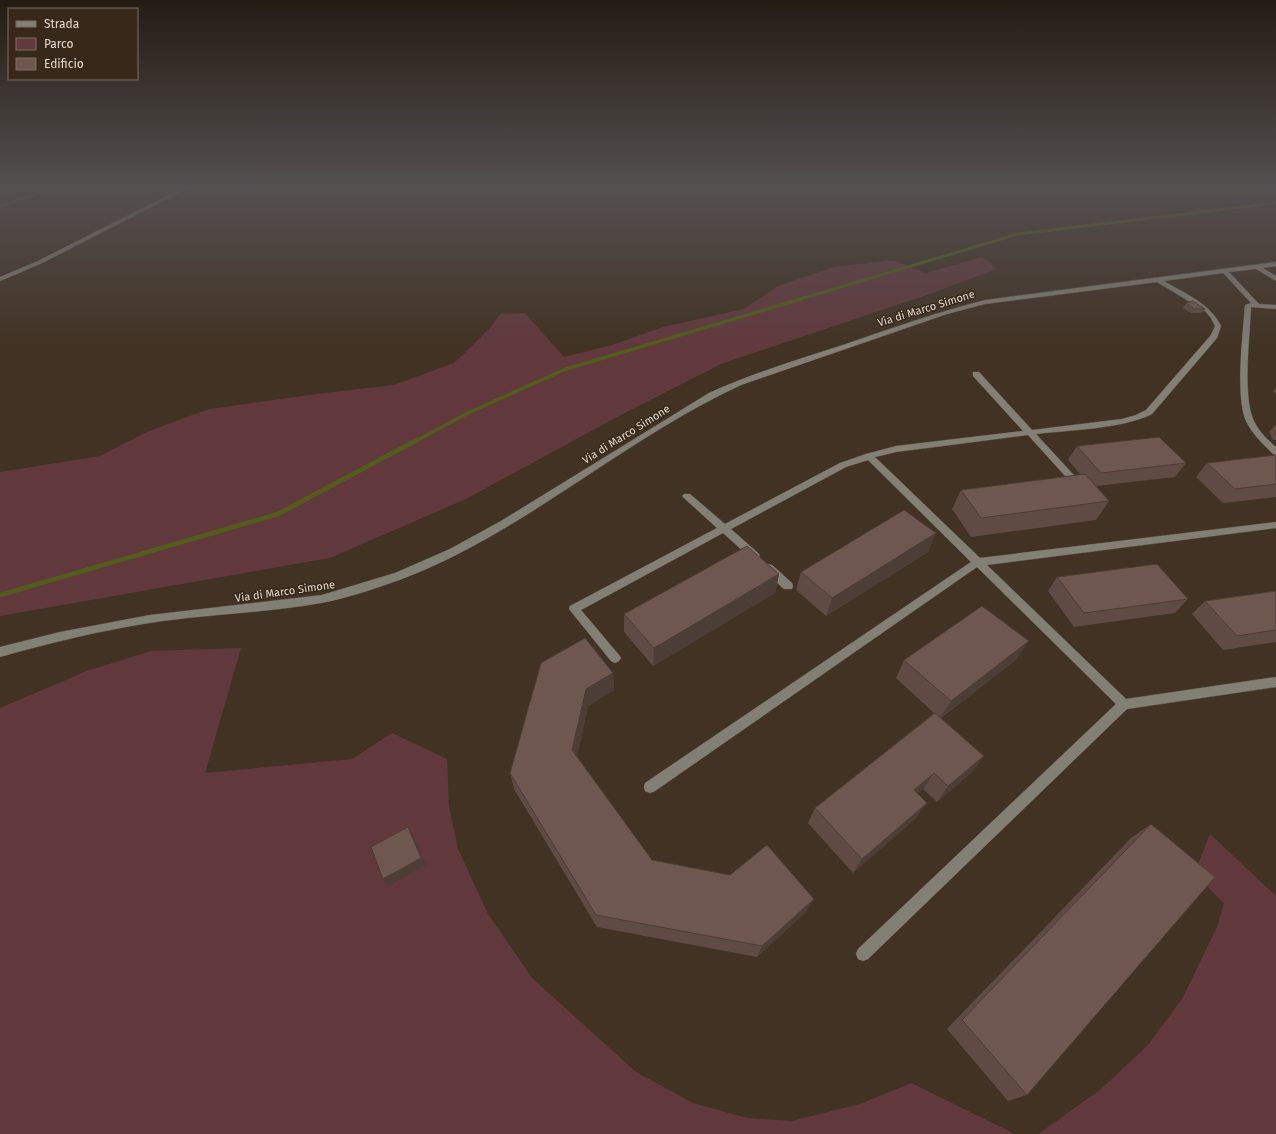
<svg xmlns="http://www.w3.org/2000/svg" width="1276" height="1134" viewBox="0 0 1276 1134" font-family="'Fira Sans',sans-serif">
<style>
.green{fill:#61393d}
.lines{fill:none;stroke-linecap:round;stroke-linejoin:round}
.stream-far2{stroke:#525d1b;stroke-width:3}
.stream-far1{stroke:#525d1b;stroke-width:3.5}
.stream{stroke:#525d1b;stroke-width:4.5}
.minor-casing{stroke:#5e5042;stroke-width:1}
.minor{fill:#827f75;fill-rule:evenodd}
.wall{fill:#5f4b44}
.shaded-wall{fill:#4d3d37}
.building{fill:#6e574f;stroke:#4d3d37}
.labels{text-anchor:middle;stroke-width:3;stroke-linejoin:round;paint-order:stroke}
.street-label{font-size:11px;fill:#e3d9d0;stroke:#372819}
</style>
<rect width="100%" height="100%" fill="#413223"/>
<path class="green" d="M982 257 997 269 927 295 721 364 617 417 466 499 330 558 0 616V472L100 456 149 431 209 409 324 393 394 385 454 363 491 327 500 314 525 313 564 357 612 345 663 327 744 309 778 286 834 267 893 260 925 273Z
M241 648 205 773 352 759 392 733 447 759 449 806 458 849 488 914 532 978 636 1072 693 1103 747 1118 792 1121 860 1104 911 1083 1015 1134H0V708L87 671 151 651Z
M1210 834 1276 896V1134H1038L1100 1090 1147 1046 1182 999 1217 927 1224 903 1194 874Z"/>
<g class="lines">
<path class="stream-far2" d="M0 206 36 194 46 188
M797 300 1018 234 1276 203"/>
<path class="stream-far1" d="M416 441 468 413 566 369 801 299"/>
<path class="stream" d="M0 595 278 514 417 440"/>
<g class="minor-casing">
<path id="minor" d="M182 188H189L40 264 0 281V277L36 262Z
M1276 262V266L1263 268 1276 276V281L1256 269 1229 272 1259 304 1276 305V309L1251 307C1250 336 1242 396 1254 421 1259 432 1268 440 1276 447V455L1273 454C1263 444 1252 434 1246 421 1235 396 1243 334 1245 305L1251 303 1223 273 1164 281C1184 293 1211 304 1221 326L1217 338 1152 414C1122 429 1070 430 1036 434L1082 484 1083 486 1082 488H1076L1028 435 896 452 875 457 980 558 1276 522V528L987 565 1126 699 1276 677V687L1127 709 868 959 863 961 858 959 856 954 858 949 1116 704 977 567 655 791 650 793 645 791 644 787 645 783 971 562 868 460 846 467 731 529 758 553 760 556 758 559H752L723 533 581 610 619 655 621 658 619 661 615 663 611 661 569 609 570 606 717 528 684 498 682 496 684 494H690L725 524 840 463 866 454 896 446 1023 431 973 376V372H979L1032 430 1122 419 1136 415 1146 410 1211 335 1215 326 1211 318 1205 311 1157 282 985 304 947 314 741 385C624 439 523 533 402 579 377 588 348 598 321 603 265 613 206 614 149 623 99 631 49 643 0 657V647L60 632 150 615 322 595 395 573 450 549 501 521 709 393C753 373 800 359 846 344 892 328 938 312 985 300Z
M768 564 772 565 792 583 793 586 792 589H784L764 571 763 568 764 565Z"/>
</g>
<use href="#minor" class="minor"/>
</g>
<path class="wall" d="M1186 303 1205 309 1202 313H1191L1183 308Z
M1276 388V394L1273 392Z
M1276 424V440H1273L1269 432Z
M1077 446 1186 463 1175 477 1096 486 1109 501 1096 520 971 537 952 509 961 490 1081 475 1068 460Z
M1276 455V497L1223 503 1196 477 1207 463Z
M928 552 826 616 796 590 801 572Z
M779 574 775 593 653 666 624 632V614Z
M1057 577 1188 599 1175 613 1074 627 1048 591Z
M1276 591V642L1223 650 1192 614 1205 601Z
M1017 659 941 718 972 772 937 802 923 789 917 793 916 818 853 873 808 823 815 808 934 713 896 678 904 660Z
M613 673 614 690 588 706 577 756 652 860 807 911 757 957 597 927 514 789 510 773Z
M1151 824 1027 1095 1008 1101 947 1029 1131 838Z"/>
<path class="shaded-wall" d="M936 533 928 552 826 616 832 598Z
M779 574 775 593 653 666 654 648Z
M1029 641 1017 659 940 718 951 701Z
M613 673 614 690 588 706 575 767 572 750 586 689Z
M984 756 972 772 937 802 948 786Z
M934 773 923 789 903 805 914 790Z
M927 803 916 818 853 873 862 859Z
M408 827 413 834 426 865 389 886 383 879Z
M814 899 807 911 757 957 762 946Z"/>
<path class="building" d="M1193 301 1205 309H1194L1186 303Z
M1159 437 1186 463 1101 473 1077 446Z
M1276 455V484L1235 489 1207 463Z
M1085 474 1109 501 981 518 961 490Z
M904 510 936 533 832 598 801 572Z
M747 546 779 574 654 648 624 614Z
M1157 564 1188 599 1084 613 1057 577Z
M1276 591V630L1237 636 1205 601Z
M982 606 1029 641 951 701 904 660Z
M585 638 613 673 586 689 572 750 652 860 730 875 767 845 814 899 762 946 596 915 510 773 541 663Z
M935 713 984 756 948 786 934 773 914 790 927 803 862 859 815 808Z
M1151 824 1215 877 1027 1095 962 1020Z
M408 827 421 858 383 879 371 847Z"/>
<linearGradient id="sky" x2="0" y2="1"><stop stop-color="#241c13"/><stop offset="0.54" stop-color="#544f50"/><stop offset="1" stop-color="#544f50" stop-opacity="0"/></linearGradient>
<rect width="1276" height="347" fill="url(#sky)"/>
<g class="labels">
<g class="street-label">
<text transform="translate(926 308) rotate(-17)" y="4">Via di Marco Simone</text>
<text transform="translate(626 434) rotate(-32)" y="4">Via di Marco Simone</text>
<text transform="translate(285 591) rotate(-8)" y="4">Via di Marco Simone</text>
</g>
</g>
<rect x="8" y="8" width="130" height="72" fill="#372819" stroke="#7c6f62"/>
<rect x="16" y="21" width="20" height="6" fill="#827f75" stroke="#7c6f62"/>
<text x="44" y="28" font-size="12" fill="#e3d9d0">Strada</text>
<rect x="16" y="38" width="20" height="12" fill="#61393d" stroke="#7c6f62"/>
<text x="44" y="48" font-size="12" fill="#e3d9d0">Parco</text>
<rect x="16" y="58" width="20" height="12" fill="#6e574f" stroke="#7c6f62"/>
<text x="44" y="68" font-size="12" fill="#e3d9d0">Edificio</text>
</svg>
